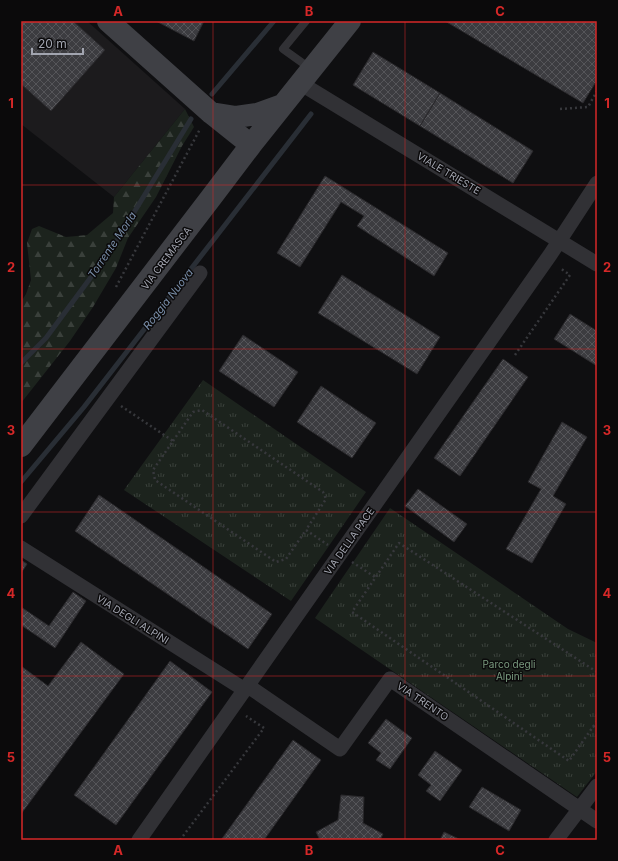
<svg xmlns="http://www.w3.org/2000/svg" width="618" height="861" viewBox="0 0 618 861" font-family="Inter,sans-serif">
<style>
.built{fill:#1c1b1d}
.forest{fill:url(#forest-firs)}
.park{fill:url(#park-tufts)}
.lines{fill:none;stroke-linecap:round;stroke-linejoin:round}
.stream{stroke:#292e35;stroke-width:5}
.building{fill:url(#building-cross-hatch);stroke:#2a292c}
.path{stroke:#37383c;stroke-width:2.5;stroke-dasharray:2 3;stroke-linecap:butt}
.service{stroke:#313135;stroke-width:8}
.minor{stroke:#313135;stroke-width:15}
.secondary{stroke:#3f4045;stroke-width:22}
.grid{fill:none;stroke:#d62828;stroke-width:1;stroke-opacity:0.55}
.labels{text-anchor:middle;stroke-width:3;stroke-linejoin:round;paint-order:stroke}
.street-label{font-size:10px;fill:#a2a5b0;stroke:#0b0a0b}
.park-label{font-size:10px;fill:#7a9a7f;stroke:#0b0a0b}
.water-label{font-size:11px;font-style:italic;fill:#7a8faa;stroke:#0b0a0b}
.neatline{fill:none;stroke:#d62828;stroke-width:1.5}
.grid-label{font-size:13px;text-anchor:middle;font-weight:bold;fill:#d62828}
</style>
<defs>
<pattern id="forest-firs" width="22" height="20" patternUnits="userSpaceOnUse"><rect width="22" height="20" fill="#1c231d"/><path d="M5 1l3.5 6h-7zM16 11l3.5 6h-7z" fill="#3a403b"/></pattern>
<pattern id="park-tufts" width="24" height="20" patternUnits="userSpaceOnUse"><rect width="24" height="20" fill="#1c231d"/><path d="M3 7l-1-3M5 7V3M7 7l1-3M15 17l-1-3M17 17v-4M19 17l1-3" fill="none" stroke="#3a403b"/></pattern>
<pattern id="building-cross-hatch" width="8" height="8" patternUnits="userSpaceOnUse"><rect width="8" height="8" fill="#3c3c40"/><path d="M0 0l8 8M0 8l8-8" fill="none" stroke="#555559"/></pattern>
</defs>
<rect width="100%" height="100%" fill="#0f0f11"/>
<path class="built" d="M21 21H87L185 109 114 197 21 124Z"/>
<path class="forest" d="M185 109 194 127 182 146 156 197 128 238 116 268 93 307 70 341 21 403V302L26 294 31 280 27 243 32 229 39 226 66 237 87 235 113 213 114 197Z"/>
<path class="park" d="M203 380 366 492 291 601 124 490Z
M390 508 568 629 597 643V771L577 797 315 618Z"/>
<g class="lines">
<path class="stream" d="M212 94 274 21
M21 363 46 338 111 250 191 119
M21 482 84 407 311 114"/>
</g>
<path class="building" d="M21 21H73L105 50 51 111 21 84Z
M156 21H204L194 41Z
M445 21H597V80L583 103Z
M373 52 440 93 420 126 353 85Z
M440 93 533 151 513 183 420 126Z
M325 176 448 253 434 276 357 226 364 216 341 202 300 267 277 253Z
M342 275 440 337 417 374 318 313Z
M570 314 597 331V366L554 339Z
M243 335 298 372 274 407 219 371Z
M503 359 528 377 460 476 434 458Z
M321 386 376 423 352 458 297 422Z
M562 422 587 437 553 496 566 504 532 563 506 549 541 489 528 482Z
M418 489 467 524 454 542 405 506Z
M99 495 272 614 248 649 75 531Z
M21 560 27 564 21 573Z
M73 592 86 601 55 648 21 625V607L49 626Z
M81 642 124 674 21 814V666L48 686Z
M170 661 212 692 116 825 74 795Z
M386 719 412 738 390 769 376 760 381 753 368 743Z
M293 740 321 760 264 840H221Z
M435 751 462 770 440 801 426 791 431 785 418 775Z
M482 787 521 810 509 831 469 807Z
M341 795 364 797 363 823 383 834 380 840H320L316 832 338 820Z
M444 832 461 840H440Z"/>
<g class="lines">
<path class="path" d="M560 109 588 107 597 91
M116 287 200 129
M515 355 570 275 560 268
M121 406 173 441 153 470 155 480 276 562 286 559 306 530 328 545
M173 441 193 412 202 410 323 492 326 499 306 530
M352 562 375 577
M597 672 399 543 352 612 569 761 597 721
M593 726 597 729
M180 840 264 728 246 716"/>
<path class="service" d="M306 21 283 49 311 69"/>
<path class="minor" d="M300 83 597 264
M21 516 200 273
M21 548 245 690
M248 686 340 749 390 679 597 821
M139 840 550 255 597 183
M556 840 597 786"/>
<path class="secondary" d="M108 21 211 113 251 145
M211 113 236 117 257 114 282 105
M21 446 210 199 251 145 350 21"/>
</g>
<path class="grid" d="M213 21V840M405 21V840M21 185H597M21 349H597M21 512H597M21 676H597"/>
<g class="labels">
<g class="street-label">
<text transform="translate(449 173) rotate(31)" y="4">VIALE TRIESTE</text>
<text transform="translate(166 258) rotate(-53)" y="4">VIA CREMASCA</text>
<text transform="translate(349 541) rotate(-55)" y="4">VIA DELLA PACE</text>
<text transform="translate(133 619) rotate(32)" y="4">VIA DEGLI ALPINI</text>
<text transform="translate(423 701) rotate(34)" y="4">VIA TRENTO</text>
</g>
<g class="park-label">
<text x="509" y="668">Parco degli<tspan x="509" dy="12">Alpini</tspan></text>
</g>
<g class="water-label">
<text transform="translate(112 245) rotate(-56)" y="4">Torrente Morla</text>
<text transform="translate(168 299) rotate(-52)" y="4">Roggia Nuova</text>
</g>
</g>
<rect width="618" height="861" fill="none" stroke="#0b0a0b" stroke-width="44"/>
<path d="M32 48v6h51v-6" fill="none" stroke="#a2a5b0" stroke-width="2"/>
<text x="38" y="48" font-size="12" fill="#a2a5b0" stroke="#0b0a0b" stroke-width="3" paint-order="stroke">20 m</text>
<rect x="22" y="22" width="574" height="817" class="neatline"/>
<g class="grid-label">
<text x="118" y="16">A</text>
<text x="309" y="16">B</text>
<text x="500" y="16">C</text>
<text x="11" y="108">1</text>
<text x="607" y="108">1</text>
<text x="11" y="272">2</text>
<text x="607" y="272">2</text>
<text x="11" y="435">3</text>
<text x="607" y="435">3</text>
<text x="11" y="598">4</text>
<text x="607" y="598">4</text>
<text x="11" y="762">5</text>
<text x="607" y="762">5</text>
<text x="118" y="855">A</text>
<text x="309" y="855">B</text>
<text x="500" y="855">C</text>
</g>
</svg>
